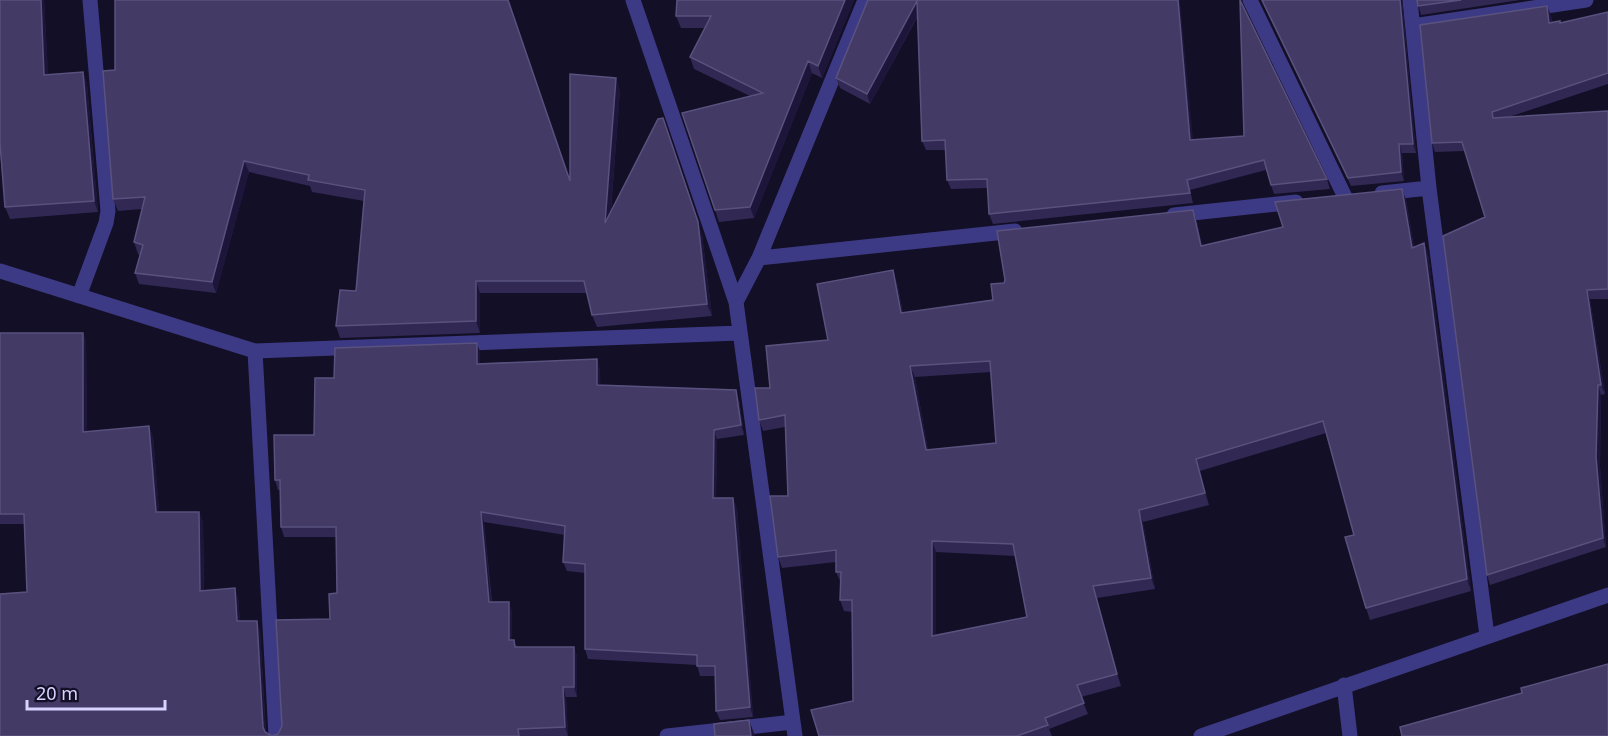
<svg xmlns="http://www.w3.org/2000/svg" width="1608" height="736" viewBox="0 0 1608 736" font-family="'Noto Sans',sans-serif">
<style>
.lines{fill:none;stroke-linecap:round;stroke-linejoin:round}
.minor{stroke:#3d3a85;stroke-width:15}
.wall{fill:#312854;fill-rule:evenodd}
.shaded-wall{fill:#1d163a}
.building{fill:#433a66;stroke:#5a527e;stroke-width:1.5;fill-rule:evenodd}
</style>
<rect width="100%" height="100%" fill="#130f26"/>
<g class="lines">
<path class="minor" d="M633 0 736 302
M1250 0 1345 197
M1410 0 1429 188 1487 636
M1413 26 1586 0
M1382 193 1429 188
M1174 215 1296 202
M759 258 1015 231
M0 271 255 351 740 333
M79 296 106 223 108 211 90 0
M255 351 276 736
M1344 685 1350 736
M667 736 793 722
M795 736 736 302 759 258 865 0
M1201 736 1608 595"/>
</g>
<path class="wall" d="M0 0H44L48 74 83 72 87 84 98 212 10 219 5 207 0 151Z
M677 0H854L822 78 812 73 754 218 719 222 682 113 750 96 694 69 690 57 705 28H681L676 16Z
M913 0 1193 139 1327 179 1330 189 1274 194 1266 170 1190 190 1193 203 993 224 989 214 988 188 951 189 947 180 946 150H926L922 141 918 16 870 104 840 88 836 78Z
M1261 0H1402L1416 153H1402L1404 181 1351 186Z
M1417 0H1520L1421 15Z
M1608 12V84L1509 117 1608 111V299H1590L1605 394 1601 395 1600 466 1606 547 1490 585 1487 575 1485 217 1465 151 1435 152 1432 143 1551 15 1552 22 1561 23Z
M115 70 570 180 620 90 611 211 702 234 712 316 597 327 592 315 587 293H480V333L340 338 336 326 356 291 364 201 312 192 310 186 249 172 216 293 139 284 135 273 140 255 138 254 134 242 142 209 118 211 113 199Z
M1402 189 1406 200 1414 247 1424 243 1428 254 1471 591 1370 620 1366 608 1354 535 1326 433 1200 471 1209 505 1143 522 1155 589 1097 598 1121 686 1081 697 1088 714 1049 729 1052 736H819L853 701 852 612 844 611 840 600 841 583 836 572V562L782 568 778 557 788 496 785 427 763 431 759 420 770 388 828 340 897 282 903 313 993 300 1004 283 1197 222 1202 246 1283 227ZM991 372 996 443 928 450 915 377ZM936 552 1015 556 1027 617 936 635Z
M0 333H83L86 342 87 432 153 436 159 512H199L203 522 204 590 238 598 240 621H257L260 630 266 733 272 736 278 734 330 619 337 593 336 537H284L281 527 280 490H278L275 480 314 435 334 378 480 352V363L600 369V385L739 400 744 435 717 439 716 498 737 508 753 717 720 720 716 711 715 676H700L697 665 588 659 585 649V573L567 571 563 562 565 535 484 522 492 602 512 611V640L517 647H574L577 657V697H566L568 736H0L27 592 24 524H0Z"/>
<path class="shaded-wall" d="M41 0H44L49 86 44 75Z
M845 0H854L822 78 818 66Z
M1178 0H1180L1194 149 1190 140Z
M1400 0H1402L1416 153 1413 144Z
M917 1 920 11 870 104 867 94Z
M1547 6 1551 15 1553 32 1549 23Z
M808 61 812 73 754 218 750 207Z
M83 72 87 84 98 212 94 201Z
M616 78 620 90 609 234 605 223Z
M663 118 702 234 712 316 707 304Z
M1399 144 1402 153 1404 181 1401 172Z
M244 161 249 172 216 293 212 282Z
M1402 189 1406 200 1416 259 1412 248Z
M1193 210 1197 222 1205 258 1201 246Z
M1424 243 1428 254 1471 591 1467 579Z
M893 270 897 282 905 325 901 313Z
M476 281 480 293V333L476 321Z
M1587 290 1590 299 1605 394 1601 385Z
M83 333 86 342 87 442 83 432Z
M477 343 480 352V373L477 364Z
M597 359 600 369 601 395 597 385Z
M910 366 915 377 930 462 926 450Z
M1598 385 1601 395 1600 466 1606 547 1603 538 1596 457Z
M736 390 739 400 744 435 741 425Z
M149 426 153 436 160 522 156 512Z
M714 430 717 439 716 508 713 498Z
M1196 459 1200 471 1209 505 1205 493Z
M733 498 737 508 753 717 750 707Z
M1139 510 1143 522 1155 589 1151 578Z
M199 512 203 522 204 600 200 591Z
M481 512 484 522 492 611 489 602Z
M932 541 936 552V648L932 636Z
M1093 586 1097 598 1121 686 1117 674Z
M235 588 238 598 241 631 237 621Z
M509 602 512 611V649L509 640Z
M257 621 260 630 266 736 263 727Z
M574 647 577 657V697L574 687Z
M563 687 566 697 568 736 565 727Z
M749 720 755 736H751Z"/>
<path class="building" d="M0 0H41L44 75 83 72 94 201 5 207 0 143Z
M115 0H508L570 181V74L616 78 605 223 658 119 663 118 698 222 707 304 592 315 584 281H476V321L336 326 340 290 356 291 365 190 308 180 309 175 244 161 212 282 135 273 143 245 134 242 145 197 113 199 103 71 115 70Z
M677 0H845L818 66 808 61 750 207 715 210 682 113 763 93 690 57 711 16H676Z
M868 0H1178L1190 140 1244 136 1240 0 1327 179 1271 185 1264 160 1187 180 1190 193 989 214 987 179 947 180 945 140 922 141 917 1 867 94 836 78Z
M1262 0H1400L1413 144H1399L1401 172 1348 178Z
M1417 0H1461L1418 6Z
M1547 6 1549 23 1560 21V23L1608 12V73L1492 112 1493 118 1608 111V289L1587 290 1601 385H1598L1596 457 1603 538 1487 575 1443 236 1485 217 1462 142 1432 143 1420 25Z
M1402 189 1412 248 1424 243 1467 579 1366 608 1345 537 1354 535 1323 421 1196 459 1205 493 1139 510 1151 578 1093 586 1117 674 1077 685 1084 703 1045 718 1048 725 1017 736H819L811 710 853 701 852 600H840L841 572H836V550L778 557 770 496H788L785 415 759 420 755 388H770L766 346 828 340 817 284 893 270 901 313 993 300 991 284 1004 283 1005 280 997 231 1193 210 1201 246 1283 227 1275 202ZM990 361 996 443 926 450 910 366ZM932 541 1013 544 1027 617 932 636Z
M0 333H83V432L149 426 156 512H199L200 591 235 588 237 621H257L263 727 265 732 272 736 278 734 282 726 276 620 330 619 329 594 337 593 336 527H281L280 480H275L274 435H314L315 378H334L335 348 477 343V364L597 359V385L736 390 741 425 714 430 713 498H733L750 707 716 711 715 666H697V655L585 649V564L563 562 565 526 481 512 489 602H509V640H514L515 647H574V687H563L565 727 518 729 519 736H0V594L27 592 24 514H0Z
M1608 664V736H1402L1400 727 1522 693 1521 688Z
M749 720 751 736H715L714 724Z"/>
<path d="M27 700v9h138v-9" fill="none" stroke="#d9d4ff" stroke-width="3"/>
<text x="36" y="700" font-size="18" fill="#d9d4ff" stroke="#130f26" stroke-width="4.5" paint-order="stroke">20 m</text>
</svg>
